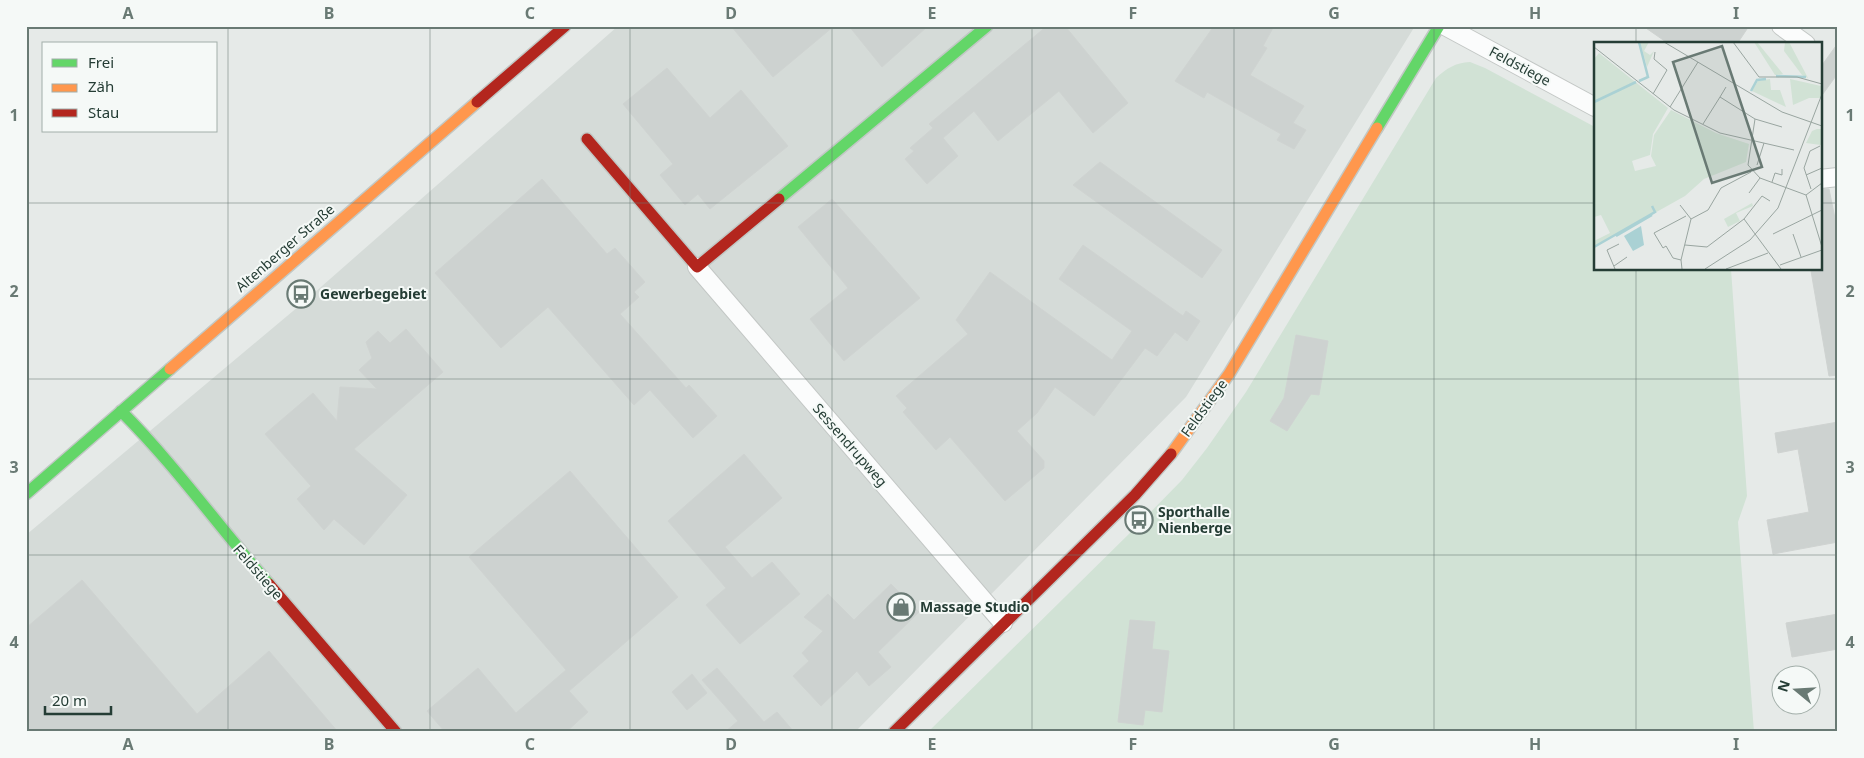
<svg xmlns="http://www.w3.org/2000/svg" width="1864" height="758" viewBox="0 0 1864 758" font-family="'Noto Sans',sans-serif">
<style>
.built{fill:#d5dbd8}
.green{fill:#d1e2d5}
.building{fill:#cdd2d0;stroke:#cfd3d1}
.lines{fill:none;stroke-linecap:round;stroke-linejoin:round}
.street-casing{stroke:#c3c7c5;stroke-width:20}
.fast-casing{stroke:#c2c8c5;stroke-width:14}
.slow-casing{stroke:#c2c8c5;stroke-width:14}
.jam-casing{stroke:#c2c8c5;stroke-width:14}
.street{stroke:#fbfcfc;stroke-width:18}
.fast{stroke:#63d668;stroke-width:11}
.slow{stroke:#ff974d;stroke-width:11}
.jam{stroke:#b3261e;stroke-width:11}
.grid{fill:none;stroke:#697a74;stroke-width:1;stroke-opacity:0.55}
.labels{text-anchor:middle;stroke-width:4;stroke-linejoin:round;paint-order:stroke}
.street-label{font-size:14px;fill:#253d35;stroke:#f5f9f7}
.poi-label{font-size:14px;font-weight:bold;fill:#253d35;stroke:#f5f9f7;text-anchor:start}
.inset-river{fill:none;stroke:#aad1d4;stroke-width:2.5}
.inset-road{fill:none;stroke:#99a5a0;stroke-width:1}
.view{fill:#697a74;fill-opacity:0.15;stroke:#697a74;stroke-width:2.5}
.inset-edge{fill:none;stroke:#253d35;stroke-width:2.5}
.neatline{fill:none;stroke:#697a74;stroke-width:2}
.grid-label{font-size:16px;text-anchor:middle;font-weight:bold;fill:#697a74}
</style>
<rect width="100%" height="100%" fill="#e6eae8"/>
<path class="built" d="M618 26H1415L1186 397 855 732H26V535L305 301Z"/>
<path class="green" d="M1470 62 1485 68 1595 127V269H1731L1747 496 1738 522 1754 732H928L1135 528 1182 480 1207 448 1246 392 1436 78C1447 68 1455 63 1470 62Z"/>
<path class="building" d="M731 26H834L773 77Z
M849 26H928L882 67Z
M1047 26H1065L1128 103 1093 133 1059 91 998 141 974 111 943 138 958 156 927 184 905 159 914 151 910 148 933 128 929 124Z
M1214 26H1274L1263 46 1267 48 1250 75 1304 106 1293 123 1306 130 1294 149 1277 140 1281 134 1207 92 1204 98 1175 81Z
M1643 26H1749L1737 44H1669Z
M1838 43V73L1820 98V68Z
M667 68 710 118 741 90 788 146 710 209 698 194 685 205 660 175 673 164 623 104Z
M1100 162 1222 250 1202 278 1073 185Z
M542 179 607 254 615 248 645 282 634 292 639 297 620 314 686 388 689 385 717 416 693 438 650 390 634 405 548 307 501 348 435 273Z
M1820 189H1829L1838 233V375L1829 376 1811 271 1820 270Z
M832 199 920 298 844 361 810 319 848 288 798 227Z
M1083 245 1183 316 1186 311 1200 321 1187 341 1175 332 1157 356 1145 348 1094 416 1055 387 1037 413 1017 431 1044 461V468L1005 501 950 437 936 450 903 412 907 408 896 396 968 334 956 320 990 272 1112 360 1132 331 1059 279Z
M406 329 443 372 354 449 407 495 364 545 334 519 324 530 297 499 311 486 265 434 313 393 337 421 340 387 377 389 359 370 372 358 366 342 378 331 390 343Z
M1296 335 1328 341 1319 395 1311 394 1287 431 1270 421 1284 398Z
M1838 422V542L1773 554 1767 520 1809 512 1798 449 1778 453 1775 433Z
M744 454 782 498 725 547 752 578 772 562 800 594 740 644 706 605 726 588 668 521Z
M570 471 678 597 569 691 588 712 566 732H445L427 711 478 668 516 713 566 670 469 557Z
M82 580 197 714 269 651 338 732H26V628Z
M891 584 919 612 878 652 891 667 869 686 857 671 821 706 793 676 809 661 802 653 823 631 804 617 828 594 854 620Z
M1838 614V649L1792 657 1786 623Z
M1130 620 1155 622 1152 649 1169 651 1162 712 1145 710 1143 725 1118 722Z
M717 668 764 722 777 712 794 732H725L738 721 702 680Z
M692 674 707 693 687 710 672 692Z"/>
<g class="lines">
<g class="street-casing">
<path id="street" d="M1445 26 1595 107
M1781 26 1806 44
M1820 179 1838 177
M697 267 1003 623"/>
</g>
<g class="fast-casing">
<path id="fast" d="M1377 128 1439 26
M779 199 987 26
M121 411C175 465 219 527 269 584
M26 494 170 369"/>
</g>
<g class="slow-casing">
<path id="slow" d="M170 369 477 102
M1171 454 1229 374 1377 128"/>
</g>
<g class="jam-casing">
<path id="jam" d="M477 102 565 26
M587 139 697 267 779 199
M269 584 396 732
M894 732 1135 495 1171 454"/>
</g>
<use href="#street" class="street"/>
<use href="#fast" class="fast"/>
<use href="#slow" class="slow"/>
<use href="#jam" class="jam"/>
</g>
<path class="grid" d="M228 26V732M430 26V732M630 26V732M832 26V732M1032 26V732M1234 26V732M1434 26V732M1636 26V44M26 203H1595M1820 203H1838M1636 269V732M26 379H1838M26 555H1838"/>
<defs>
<g id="bus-ring" transform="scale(1.4375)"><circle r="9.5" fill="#f5f9f7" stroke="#697a74" stroke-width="1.5"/><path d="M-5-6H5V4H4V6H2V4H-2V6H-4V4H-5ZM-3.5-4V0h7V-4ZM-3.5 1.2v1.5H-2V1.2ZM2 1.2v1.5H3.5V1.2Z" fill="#697a74"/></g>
<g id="shop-ring" transform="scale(1.4375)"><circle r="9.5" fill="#f5f9f7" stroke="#697a74" stroke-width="1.5"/><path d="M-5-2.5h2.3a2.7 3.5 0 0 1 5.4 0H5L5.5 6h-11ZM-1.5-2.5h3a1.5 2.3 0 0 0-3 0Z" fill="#697a74"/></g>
</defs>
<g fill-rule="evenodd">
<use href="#bus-ring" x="301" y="294"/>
<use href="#bus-ring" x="1139" y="520"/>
<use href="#shop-ring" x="901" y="607"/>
</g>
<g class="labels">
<g class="street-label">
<text transform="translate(1520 66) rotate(28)" y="5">Feldstiege</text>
<text transform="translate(285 248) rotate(-41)" y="5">Altenberger Straße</text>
<text transform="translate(1204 408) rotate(-54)" y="5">Feldstiege</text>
<text transform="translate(850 445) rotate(49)" y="5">Sessendrupweg</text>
<text transform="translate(258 572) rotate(49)" y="5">Feldstiege</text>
</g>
<g class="poi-label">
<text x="320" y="299">Gewerbegebiet</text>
<text x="1158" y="517">Sporthalle<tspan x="1158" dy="16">Nienberge</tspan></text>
<text x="920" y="612">Massage Studio</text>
</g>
</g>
<g transform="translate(1594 42)">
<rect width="228" height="228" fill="#e6eae8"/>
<path d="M46 0H55L50 9 56 13 60 9 53 25ZM160 0H163L189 32 181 33ZM191 0H195L214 36 208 33 190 9ZM5 11 74 66 59 92 56 113 38 119 41 129 62 124 57 114 60 93 77 68 122 91 155 102 152 120 110 137 91 154 0 205V199L16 191 7 173 0 175V17ZM176 37 177 48H186L192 65 158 49 164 39ZM196 37 227 44V56H215L199 63ZM223 87H227V103L212 101 218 89ZM158 161 159 164 142 171 146 179 134 185 130 177Z" fill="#d1e2d5"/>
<path d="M47 184 50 203 39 209 30 194Z" fill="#aad1d4"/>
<path class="inset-river" d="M45 0 54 35 45 39M182 34 212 35M157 49 163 38 172 37M0 60 42 40M22 194 58 173M0 205 61 170 58 164"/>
<path class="inset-road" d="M70 0 188 70 228 84M139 0 165 35H203L228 42M0 5 80 68 126 91 200 108M132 45 126 55 161 77M59 52 73 28 60 17 61 10M76 65 104 20M109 82 126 55M188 85 161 77 154 123 166 136 212 153 228 205M163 123 170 101M212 133 228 126M178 140 181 131 188 133V127M217 147 210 126 216 109 226 104M155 151 166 136M212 153 228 141M86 163 97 177M150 177 168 154 176 159M179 192 228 168M199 192 207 215M91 203 113 205 150 177 187 227M87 218 79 216 72 204 69 206 60 191 92 174M186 223 228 208M20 224 33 215M21 227 13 208 25 202M88 227 87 218 97 177 114 168 127 146 157 130M111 227 156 198 184 166 228 52M132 227 174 211"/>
<path class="view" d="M128 4 168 125 118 141 79 20Z"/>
<rect width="228" height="228" class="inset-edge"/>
</g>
<rect width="1864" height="758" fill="none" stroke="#f5f9f7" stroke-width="55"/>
<rect x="42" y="42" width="175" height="90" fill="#f5f9f7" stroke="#a2aea9"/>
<rect x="52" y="59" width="25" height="8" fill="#63d668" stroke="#a2aea9"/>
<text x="88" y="68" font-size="15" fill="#253d35">Frei</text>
<rect x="52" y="84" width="25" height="8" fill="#ff974d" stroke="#a2aea9"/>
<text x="88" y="92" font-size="15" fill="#253d35">Zäh</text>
<rect x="52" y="109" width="25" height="8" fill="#b3261e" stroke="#a2aea9"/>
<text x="88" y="118" font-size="15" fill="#253d35">Stau</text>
<g transform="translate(1796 690) rotate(288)"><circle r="24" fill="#f5f9f7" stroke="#a2aea9"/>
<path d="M0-4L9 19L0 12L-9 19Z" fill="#697a74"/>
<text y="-8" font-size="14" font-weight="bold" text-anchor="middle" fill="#253d35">N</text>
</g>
<path d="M45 706v8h66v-8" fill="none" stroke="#253d35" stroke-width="2.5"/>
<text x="52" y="706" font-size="15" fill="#253d35" stroke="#f5f9f7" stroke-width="4" paint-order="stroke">20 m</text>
<rect x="28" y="28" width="1808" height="702" class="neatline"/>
<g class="grid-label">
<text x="128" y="19">A</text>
<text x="329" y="19">B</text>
<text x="530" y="19">C</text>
<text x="731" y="19">D</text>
<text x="932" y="19">E</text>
<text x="1133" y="19">F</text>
<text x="1334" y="19">G</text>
<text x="1535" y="19">H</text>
<text x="1736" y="19">I</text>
<text x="14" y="121">1</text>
<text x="1850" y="121">1</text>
<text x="14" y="297">2</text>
<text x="1850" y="297">2</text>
<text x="14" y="473">3</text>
<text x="1850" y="473">3</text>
<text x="14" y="648">4</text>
<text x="1850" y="648">4</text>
<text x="128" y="750">A</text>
<text x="329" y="750">B</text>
<text x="530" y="750">C</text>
<text x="731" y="750">D</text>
<text x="932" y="750">E</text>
<text x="1133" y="750">F</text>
<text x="1334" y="750">G</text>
<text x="1535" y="750">H</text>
<text x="1736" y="750">I</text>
</g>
</svg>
